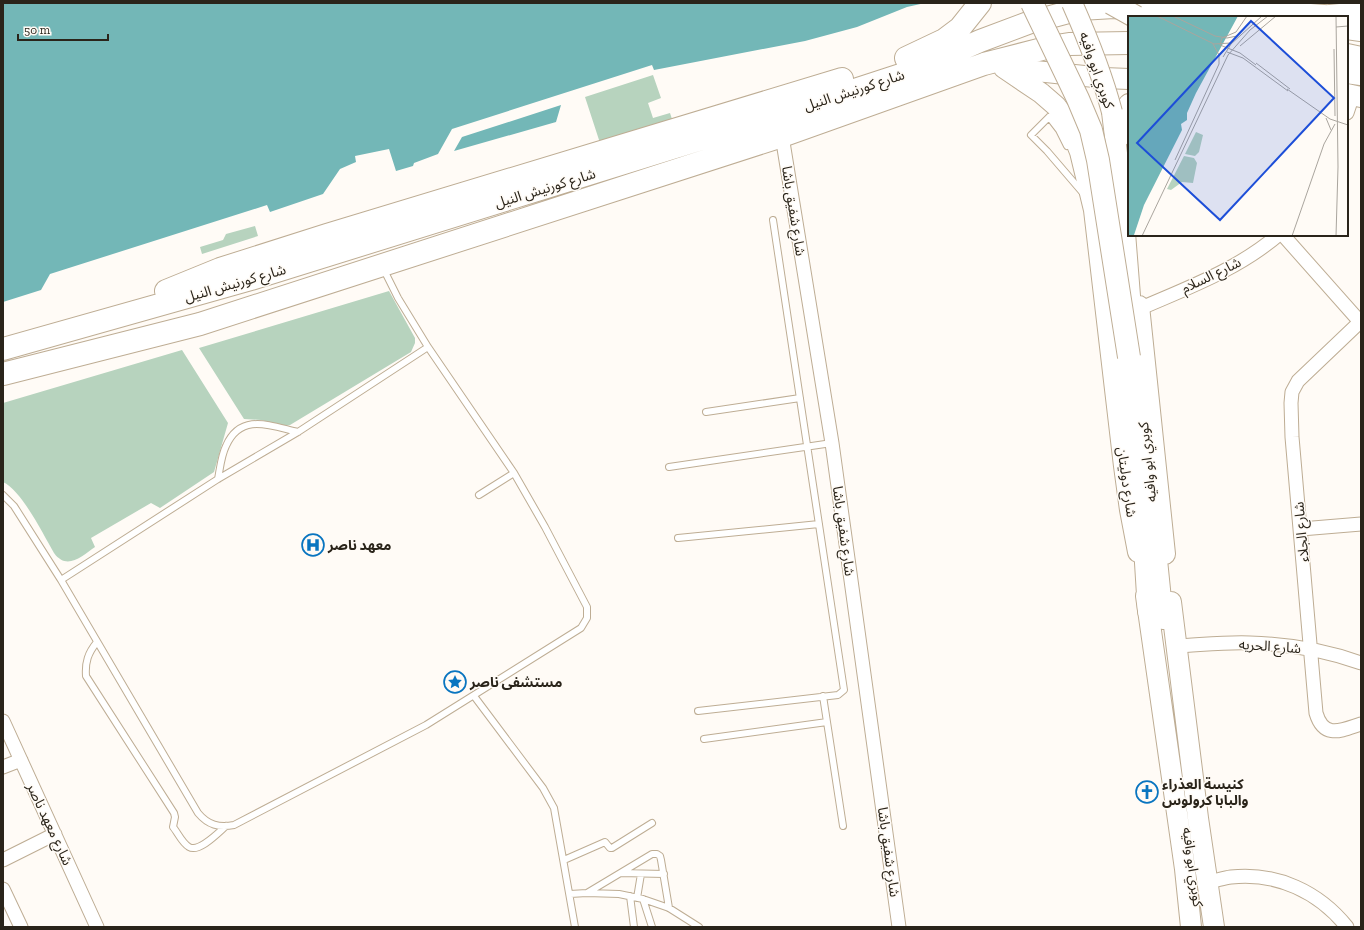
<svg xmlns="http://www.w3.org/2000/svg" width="1364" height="930" viewBox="0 0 1364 930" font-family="'Zilla Slab','Noto Sans Arabic',serif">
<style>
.green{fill:#b7d3be}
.water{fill:#73b7b7}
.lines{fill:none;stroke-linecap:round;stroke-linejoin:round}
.lane-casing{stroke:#bead94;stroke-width:8}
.street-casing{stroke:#bead94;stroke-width:15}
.primary-casing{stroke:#bead94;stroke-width:22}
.highway-casing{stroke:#bead94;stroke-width:24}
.lane{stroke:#fff;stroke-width:6}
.street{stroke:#fff;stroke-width:13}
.primary{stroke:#fff;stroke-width:20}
.highway{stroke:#fff;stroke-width:22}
.primary-bridge-casing{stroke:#bead94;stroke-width:22;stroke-linecap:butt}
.highway-bridge-casing{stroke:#bead94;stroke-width:24;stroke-linecap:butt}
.primary-bridge{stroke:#fff;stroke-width:20}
.highway-bridge{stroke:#fff;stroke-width:22}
.labels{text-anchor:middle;stroke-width:3;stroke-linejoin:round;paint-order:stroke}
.street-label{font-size:14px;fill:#2a241a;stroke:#fffbf6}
.poi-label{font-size:14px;font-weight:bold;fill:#2a241a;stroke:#fffbf6;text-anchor:start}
.inset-road{fill:none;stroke:#aaa59e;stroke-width:1}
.view{fill:#1d4ed8;fill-opacity:0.15;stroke:#1d4ed8;stroke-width:2}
.inset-edge{fill:none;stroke:#2a241a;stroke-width:2}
</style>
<rect width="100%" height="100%" fill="#fffbf6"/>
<path class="green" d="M653 75 661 98 648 103 653 118 670 113 672 119 600 143 585 97Z
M255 226 258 236 202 254 200 247 223 240 226 234Z
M389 291 415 338V343L411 352 290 425 285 426 261 420 244 419 199 348Z
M182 350 228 423 214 472 160 508 151 503 91 538 95 547C82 556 67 571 54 553 43 534 22 491 3 482V403Z"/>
<path class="water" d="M3 3H925L907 7 857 27 805 41 654 70 652 65 452 129 438 154 414 163 413 166 396 171 389 149 355 156 356 162 340 169 323 194 270 212 267 205 50 274 41 290 3 302Z
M561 105 556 122 454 151 462 137Z"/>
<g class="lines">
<g class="lane-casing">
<path id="lane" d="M1067 146 1059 130 1049 117 1031 135 1047 151 1083 193
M706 412 800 398
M669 467 832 443
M218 479C220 469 221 456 226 446 241 412 271 426 298 432
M3 495 14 506 61 580 198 813C208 825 219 828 234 825L426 725 581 628 587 618V607L545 527 514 473 428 347 398 298 383 268
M479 495 514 473
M678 538 819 524
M61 580 218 479 298 432 428 347
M97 642C88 653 85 662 86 676L174 813 175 817 173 827C178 833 182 843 189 847 199 853 218 833 226 826
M474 696 543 788 554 808 575 927
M823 696 843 826
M698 711 838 695 844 690 773 220
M704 739 827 722
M564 860 605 842 610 848H612L652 823
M621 873 664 874
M587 893 652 854H657L660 856 661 860 669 908
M570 894 587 893 619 894 643 899 669 908 699 927
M630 896 634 927
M637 898 641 874
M643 899 652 927"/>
</g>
<g class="street-casing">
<path id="street" d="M1347 113 1353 95
M782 136 832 443 899 927
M1283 235 1361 323
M1139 309C1187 288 1239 269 1278 235
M1361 321 1298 381 1292 392 1291 403 1292 437 1316 713C1324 740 1342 730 1361 724
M1301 529 1361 524
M1176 646C1200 645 1225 642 1250 643 1288 644 1325 650 1361 663
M3 721 97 927
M3 767 21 760
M3 860 55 834
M1207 882C1215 881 1223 878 1231 877 1277 872 1319 892 1347 927
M3 889 21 927"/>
</g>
<g class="primary-casing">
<path id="primary" d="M1004 68 1041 93 1056 106 1068 122 1080 152 1094 210 1124 466 1130 510 1138 552
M1006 68 1104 78 1129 79
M1347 94 1361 97
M1112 112 1122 195 1132 321
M1122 135C1121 123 1121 113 1129 104
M1139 306 1165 554
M1155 540 1163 619
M1146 596 1185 869 1191 927
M1171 602 1198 818 1214 927"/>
</g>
<g class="highway-casing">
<path id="highway" d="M1243 10 1337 17
M1330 16 1361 13
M1347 28 1361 30
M1347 55 1361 58
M906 58 944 40 960 28 980 3
M1347 72 1361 74
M166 291 220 269 327 235 842 79
M3 349 251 279 775 116 910 72 980 41 1028 23 1080 9 1114 7 1178 9 1257 17
M1129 357 1138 434 1149 611
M3 374 200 324 782 136 984 64 1050 47 1069 44 1129 43"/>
</g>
<use href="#lane" class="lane"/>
<use href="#street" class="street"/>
<use href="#primary" class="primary"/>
<use href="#highway" class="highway"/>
<g class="primary-bridge-casing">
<path id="primary-bridge" d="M1072 3C1088 39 1102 74 1112 112"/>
</g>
<g class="highway-bridge-casing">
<path id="highway-bridge" d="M1032 3 1078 99 1091 130 1098 160 1129 357
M1111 3 1136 17"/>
</g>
<use href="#primary-bridge" class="primary-bridge"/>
<use href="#highway-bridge" class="highway-bridge"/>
</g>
<defs>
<g id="hospital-ring" transform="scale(1.15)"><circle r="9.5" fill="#fffbf6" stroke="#0975c0" stroke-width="1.5"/><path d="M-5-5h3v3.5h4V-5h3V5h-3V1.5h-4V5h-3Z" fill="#0975c0"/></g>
<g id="sight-ring" transform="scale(1.15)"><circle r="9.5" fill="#fffbf6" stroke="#0975c0" stroke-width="1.5"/><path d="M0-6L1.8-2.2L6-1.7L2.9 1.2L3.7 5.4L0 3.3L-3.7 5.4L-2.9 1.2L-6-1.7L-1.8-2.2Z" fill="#0975c0"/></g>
<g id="church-ring" transform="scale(1.15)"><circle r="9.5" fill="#fffbf6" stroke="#0975c0" stroke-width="1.5"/><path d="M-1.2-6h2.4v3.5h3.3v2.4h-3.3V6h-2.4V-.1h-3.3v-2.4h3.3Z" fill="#0975c0"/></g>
</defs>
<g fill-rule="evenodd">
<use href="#hospital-ring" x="313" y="545"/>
<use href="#sight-ring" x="455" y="682"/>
<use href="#church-ring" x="1147" y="792"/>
</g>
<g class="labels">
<g class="street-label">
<text transform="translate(1097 70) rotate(71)" y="5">كوبري ابو وافيه</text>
<text transform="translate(854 90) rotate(-18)" y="5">شارع كورنيش النيل</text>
<text transform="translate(545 188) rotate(-17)" y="5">شارع كورنيش النيل</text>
<text transform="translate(794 211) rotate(81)" y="5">شارع شفيق باشا</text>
<text transform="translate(1211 275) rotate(-26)" y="5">شارع السلام</text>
<text transform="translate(235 283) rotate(-16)" y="5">شارع كورنيش النيل</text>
<text transform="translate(1147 462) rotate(-96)" y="5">كوبري ابو وافيه</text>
<text transform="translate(1127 482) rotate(82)" y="5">شارع دوليتان</text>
<text transform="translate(844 531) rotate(82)" y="5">شارع شفيق باشا</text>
<text transform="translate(1301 532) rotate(-95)" y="5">شارع الجلاء</text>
<text transform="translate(1270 646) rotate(4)" y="5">شارع الحريه</text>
<text transform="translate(50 824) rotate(65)" y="5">شارع معهد ناصر</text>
<text transform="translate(889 852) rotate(82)" y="5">شارع شفيق باشا</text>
<text transform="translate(1193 867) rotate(82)" y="5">كوبري ابو وافيه</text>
</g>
<g class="poi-label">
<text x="328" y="550">معهد ناصر</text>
<text x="470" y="687">مستشفى ناصر</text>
<text x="1162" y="789">كنيسة العذراء<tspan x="1162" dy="16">والبابا كرولوس</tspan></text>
</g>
</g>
<g transform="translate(1128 16)">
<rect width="220" height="220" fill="#fffbf6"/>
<path d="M68 116 75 119 71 136 67 140 57 138ZM56 140 66 142 69 147 65 167 54 166 43 174 39 173Z" fill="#b7d3be"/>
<path d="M0 0H110L68 77 59 97V104L53 108 54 114 16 189 6 219 1 220Z" fill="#73b7b7"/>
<path class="inset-road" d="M29 0 86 28 103 27M45 0 87 20 99 22 109 20M208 11 220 10M92 29 112 37 128 49M92 29 94 22 108 16 119 0M112 30 148 0M206 33 207 100M99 36 115 42 160 75M95 41 103 28 134 0M128 47 162 73M159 73 202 103 220 109M198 102 203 114M47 144 91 48V39L85 28M14 220 100 39 122 14 140 0M164 220 196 128 207 108M208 220 210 151 208 0"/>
<path class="view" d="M123 5 206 82 92 204 9 127Z"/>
<rect width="220" height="220" class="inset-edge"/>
</g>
<rect width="1364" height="930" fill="none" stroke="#2a241a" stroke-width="8"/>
<path d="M18 34v6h90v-6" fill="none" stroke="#2a241a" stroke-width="2"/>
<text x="24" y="34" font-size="12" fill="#2a241a" stroke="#fffbf6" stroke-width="3" paint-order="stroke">50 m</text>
</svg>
